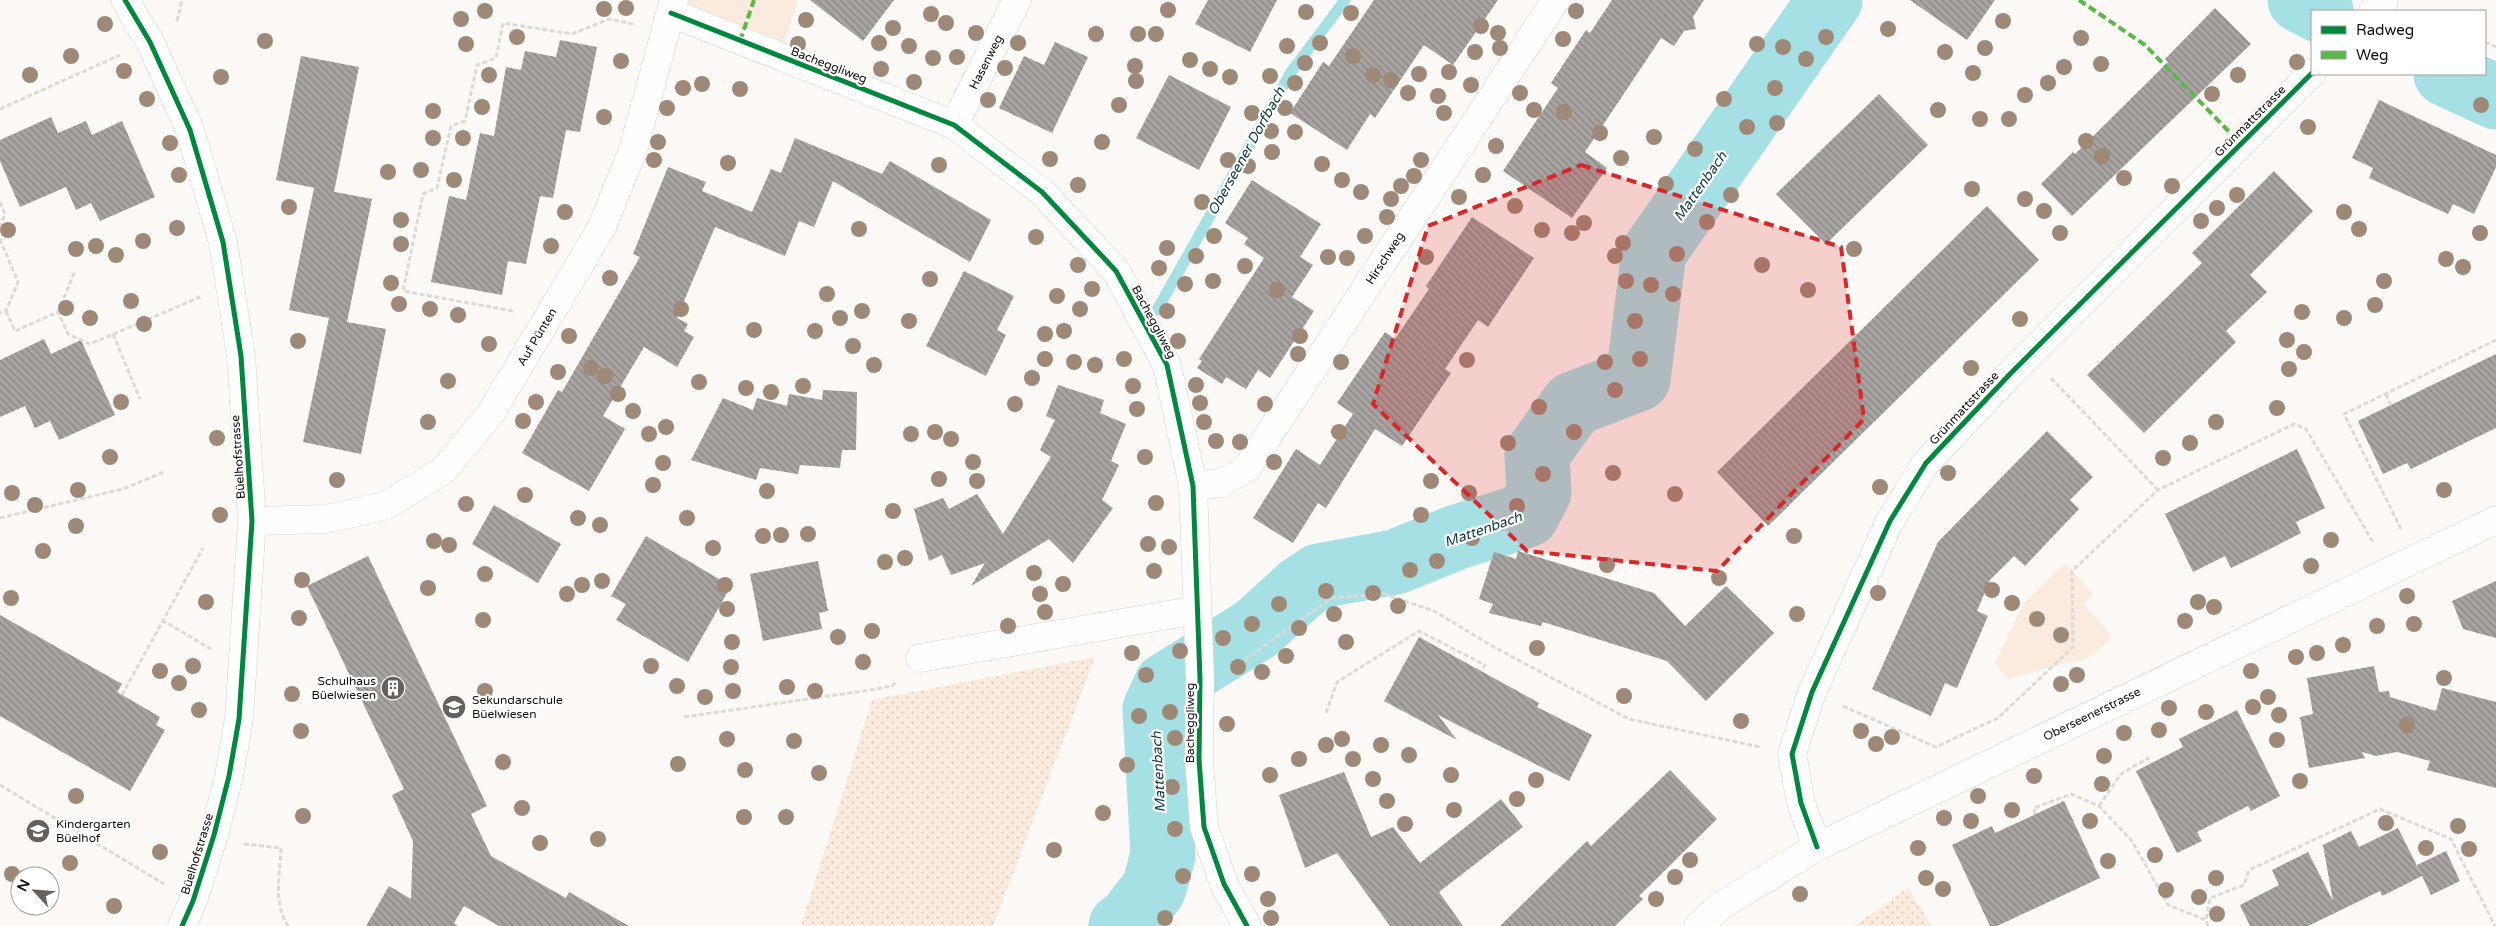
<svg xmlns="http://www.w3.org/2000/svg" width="2496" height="926" viewBox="0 0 2496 926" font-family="'Varela Round',sans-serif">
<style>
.grass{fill:url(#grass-dots)}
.green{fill:#fbebdf}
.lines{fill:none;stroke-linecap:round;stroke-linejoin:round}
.stream{stroke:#a5e0e4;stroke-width:11}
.river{stroke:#a5e0e4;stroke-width:65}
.building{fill:url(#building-back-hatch)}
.street-casing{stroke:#d7d3d0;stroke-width:29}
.path{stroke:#dcdad9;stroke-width:3;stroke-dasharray:5 2.5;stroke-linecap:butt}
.street{stroke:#fffefe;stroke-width:28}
.quiet{stroke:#58b947;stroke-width:4;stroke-dasharray:8 4;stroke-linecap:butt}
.cycleway-casing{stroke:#fff;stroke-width:8}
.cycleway{stroke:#00873e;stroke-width:5}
.tree{fill:#9e8977}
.marked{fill:#d62828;fill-opacity:0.2;stroke:#d62828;stroke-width:4;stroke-dasharray:10 6;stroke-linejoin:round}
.labels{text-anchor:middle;stroke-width:4.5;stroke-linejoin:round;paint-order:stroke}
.street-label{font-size:12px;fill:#130e0b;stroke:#fff}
.poi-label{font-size:12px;fill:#130e0b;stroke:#fff;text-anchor:start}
.water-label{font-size:14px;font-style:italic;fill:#10393d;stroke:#fff}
</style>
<defs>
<pattern id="grass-dots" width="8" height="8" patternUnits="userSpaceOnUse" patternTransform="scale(1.25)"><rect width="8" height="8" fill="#fbebdf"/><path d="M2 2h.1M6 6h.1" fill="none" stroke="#d6c8be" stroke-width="1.8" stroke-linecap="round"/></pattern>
<pattern id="building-back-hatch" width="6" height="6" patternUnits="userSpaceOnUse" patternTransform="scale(1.25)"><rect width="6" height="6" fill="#a7a4a1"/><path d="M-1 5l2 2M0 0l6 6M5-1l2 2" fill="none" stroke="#878481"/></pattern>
</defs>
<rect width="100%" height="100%" fill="#fcf9f6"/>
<path class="grass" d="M1095 657 993 926H801L872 700Z
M1908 888 1932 926H1854Z"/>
<path class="green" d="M674 0H798L780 56Z
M2065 563 2093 594 2084 604 2112 637 2090 657 2008 679 1995 663 2023 604Z"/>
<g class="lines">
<path class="stream" d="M1157 310 1291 72 1345 0"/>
<path class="river" d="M2300 0 2321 11
M2446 74 2496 97
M1121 926 1128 922 1154 888 1163 855 1155 709 1166 685 1256 629 1301 588 1319 576 1395 562 1457 537 1527 515 1539 492 1537 454 1573 404 1638 379 1654 252 1830 0"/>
</g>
<path class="building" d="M810 0H894L863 41Z
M1208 0H1277L1250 52 1195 24Z
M1374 0H1498L1453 65 1424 45 1375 118 1370 114 1347 150 1290 113 1323 62 1329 66Z
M1612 0H1704L1693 17 1696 29 1684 31 1674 46 1661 38 1585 152 1607 168 1572 218 1503 171 1558 88 1551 83 1586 30 1590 33Z
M1910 0H1995L1967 40Z
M2215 8 2251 44 2072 216 2041 184 2073 152 2075 154 2168 62 2165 59Z
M560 40 597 47 580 132 566 130 553 198 540 196 526 264 508 261 502 295 431 282 449 196 466 200 480 133 494 136 506 67 521 70 525 51 556 57Z
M1055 42 1088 57 1052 133 999 108 1024 56 1044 65Z
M301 56 359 67 334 192 276 180Z
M1169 75 1231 107 1199 170 1136 138Z
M1879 94 1928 145 1826 244 1776 194Z
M2379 100 2496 155V167L2474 214 2453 204 2448 214 2369 178 2373 168 2352 158Z
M51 117 58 133 86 121 92 135 122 121 155 197 100 221 91 203 76 210 66 187 20 207 0 161V140Z
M795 138 882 174 890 161 991 220 970 262 833 181 814 227 799 221 785 256 715 227 677 318 688 324 684 331 694 337 677 367 644 347 603 416 625 429 589 491 522 453 558 390 562 392 640 257 633 254 668 167 706 182 702 191 752 212 771 169 781 173Z
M2274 171 2313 211 2250 275 2267 292 2226 331 2236 342 2144 433 2087 375 2202 263 2192 253Z
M1252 180 1321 224 1300 257 1313 265 1292 297 1314 311 1270 378 1258 370 1246 389 1226 377 1222 384 1197 368 1202 361 1199 359 1264 258 1244 244 1248 238 1225 223Z
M314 188 372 199 347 322 386 329 361 454 303 442 329 318 289 310Z
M1987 206 2039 260 1768 526 1717 472Z
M1472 217 1534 258 1488 327 1478 320 1445 369 1451 373 1402 446 1375 429 1326 508 1318 503 1293 543 1253 518 1296 449 1320 465 1353 414 1337 403 1385 332 1395 339 1429 289 1426 286Z
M964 271 1014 296 997 330 1006 335 986 376 926 346Z
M44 339 51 354 81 340 115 415 59 440 50 421 35 428 25 406 0 417V360Z
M2496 354V428L2411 469 2407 463 2383 474 2358 421Z
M1058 385 1104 400 1100 413 1126 424 1111 461 1119 465 1102 500 1113 508 1073 563 1049 539 971 586 985 563 951 575 942 555 929 561 914 509 943 498 949 509 977 494 1003 534 1051 457 1040 450 1055 420 1046 416Z
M823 390 857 392 856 450H842L840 468 800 465 798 474 760 468 756 480 691 460 723 398 753 410 757 398 787 406 789 394 822 400Z
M2047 431 2093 477 2070 500 2079 509 2025 566 2014 556 1990 580 1977 611 1988 616 1957 688 1945 683 1931 716 1872 689 1938 542Z
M2297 449 2325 508 2296 522 2301 533 2256 556 2231 568 2225 556 2193 572 2165 514Z
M494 505 561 544 538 583 472 544Z
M646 536 731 586 688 662 616 620 626 604 611 596Z
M1518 551 1654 593 1685 626 1726 586 1774 633 1706 701 1667 661 1543 622 1541 626 1489 613 1493 604 1479 599 1494 552 1516 559Z
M368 556 487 806 471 814 491 856 566 898 569 892 629 926H499L464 906 454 923 458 926H366L389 886 411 899 413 841 392 795 404 789 307 586Z
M818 561 828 611 819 613 822 629 763 641 750 574Z
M2496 581V638L2463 629 2452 601Z
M0 615 122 684 117 692 160 717 156 725 165 730 130 791 0 716Z
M1419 637 1539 703 1537 707 1592 735 1569 781 1438 715 1457 740 1384 701Z
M2374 666 2379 692 2389 691 2390 697 2436 711 2442 688 2496 702V788L2427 770 2430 761 2397 752 2376 756 2362 752 2365 758 2309 768 2300 717 2313 714 2307 678Z
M2237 710 2280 796 2251 811 2248 806 2197 832 2202 841 2177 853 2136 771 2183 747 2179 739Z
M1670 770 1717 819 1639 896 1643 899 1615 926H1500L1587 841 1591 846Z
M1344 772 1371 837 1393 827 1420 863 1501 799 1523 827 1439 892 1463 926H1390L1337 853 1305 868 1279 795Z
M2064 801 2100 878 1997 926H1990L1952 845 1992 826 1995 833Z
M2398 828 2422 876 2382 896 2380 891 2308 926H2250L2240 905 2279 885 2272 870 2308 852 2333 901 2323 845 2351 831 2359 847Z
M2446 851 2460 881 2431 895 2417 865Z"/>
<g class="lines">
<g class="street-casing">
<path id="street" d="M125 0 150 42 190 130 223 242 241 356 252 521 239 719 229 776 214 835 193 901 182 926
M2373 11 2384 0
M671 13 954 125 1042 192 1116 271 1167 365 1193 486 1200 679 1199 760 1204 827 1224 884 1247 926
M954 125 1017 0
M1193 486 1221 483 1247 468 1556 0
M252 521 327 519 387 505 444 470 491 413 602 227 633 150 674 0
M920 658 1197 610
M1817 847 1801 803 1792 754 1812 692 1890 521 1926 463 2011 373 2312 73
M1698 926 1719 907 1817 847 2496 520"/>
</g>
<path class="path" d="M177 21 182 0
M2485 42 2496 47
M0 109 120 55
M0 202 5 214 0 226
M0 239 18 282 6 311 0 313
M6 311 15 331 58 312 68 334 90 344 200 297
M513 311 403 291 423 194 437 188 451 126 465 121 477 65 496 58 503 23 572 34 609 19 633 24
M58 312 75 271
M113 334 140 399
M2051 378 2158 490
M2386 394 2391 405
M0 518 123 489 164 472
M2401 529 2344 414 2496 340
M162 620 211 649
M1233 668 1332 598 1384 594 1434 611 1492 646 1629 719 1760 747
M122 695 203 548
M1843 706 1936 747 1998 718 2073 647 2072 571 2158 490 2294 424 2306 429 2373 542
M1326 713 1337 682 1419 631 1485 665 1481 671
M684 717 870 690 892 686 897 681
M0 785 164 884
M2099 806 2121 774 2148 758 2150 763
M2035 814 2034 808 2071 794 2099 806 2132 841 2168 905 2206 920
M244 844 281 848C280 873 273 904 288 926
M2208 926 2206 920 2210 898 2244 885 2249 870 2380 809 2451 839 2495 926"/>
<use href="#street" class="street"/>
<path class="quiet" d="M2079 0 2145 45 2241 144
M740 41 754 0"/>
<g class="cycleway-casing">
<path id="cycleway" d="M125 0 150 42 190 130 223 242 241 356 252 521 239 719 229 776 214 835 193 901 182 926
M671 13 954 125 1042 192 1116 271 1167 365 1193 486 1200 679 1199 760 1204 827 1224 884 1247 926
M1817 847 1801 803 1792 754 1812 692 1890 521 1926 463 2011 373 2312 73"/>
</g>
<use href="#cycleway" class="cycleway"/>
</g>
<g class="tree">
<circle cx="626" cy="8" r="8"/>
<circle cx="604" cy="9" r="8"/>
<circle cx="1168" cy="10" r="8"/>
<circle cx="485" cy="11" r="8"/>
<circle cx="1576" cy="11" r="8"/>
<circle cx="1306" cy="12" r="8"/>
<circle cx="1351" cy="13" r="8"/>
<circle cx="931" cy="14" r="8"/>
<circle cx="461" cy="19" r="8"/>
<circle cx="806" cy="20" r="8"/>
<circle cx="2003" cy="21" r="8"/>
<circle cx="946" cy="23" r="8"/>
<circle cx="105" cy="24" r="8"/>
<circle cx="1481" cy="26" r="8"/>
<circle cx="893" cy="28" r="8"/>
<circle cx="1888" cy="29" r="8"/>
<circle cx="976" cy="33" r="8"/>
<circle cx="1498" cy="33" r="8"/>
<circle cx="1096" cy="34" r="8"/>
<circle cx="1138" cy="34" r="8"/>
<circle cx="1156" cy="34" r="8"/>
<circle cx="517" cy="37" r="8"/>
<circle cx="1826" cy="37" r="8"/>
<circle cx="2081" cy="38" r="8"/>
<circle cx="1563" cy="39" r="8"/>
<circle cx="265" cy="41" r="8"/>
<circle cx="879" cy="43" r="8"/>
<circle cx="1018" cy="43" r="8"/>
<circle cx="1320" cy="43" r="8"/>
<circle cx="466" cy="44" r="8"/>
<circle cx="798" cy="44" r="8"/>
<circle cx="1757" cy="44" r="8"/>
<circle cx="909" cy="46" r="8"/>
<circle cx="1287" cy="46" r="8"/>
<circle cx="1783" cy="47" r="8"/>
<circle cx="1500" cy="48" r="8"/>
<circle cx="1985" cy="48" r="8"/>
<circle cx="1475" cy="52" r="8"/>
<circle cx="1945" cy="52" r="8"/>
<circle cx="71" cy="56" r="8"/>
<circle cx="1353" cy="56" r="8"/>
<circle cx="957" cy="57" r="8"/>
<circle cx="933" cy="58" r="8"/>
<circle cx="1806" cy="59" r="8"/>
<circle cx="1190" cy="60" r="8"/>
<circle cx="621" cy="61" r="8"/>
<circle cx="2297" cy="62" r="8"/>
<circle cx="1305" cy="63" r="8"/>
<circle cx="2101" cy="64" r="8"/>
<circle cx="1135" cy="66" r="8"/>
<circle cx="2064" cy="67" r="8"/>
<circle cx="1005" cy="68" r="8"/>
<circle cx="881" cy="69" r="8"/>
<circle cx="1210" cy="69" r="8"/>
<circle cx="124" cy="71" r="8"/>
<circle cx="1449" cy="72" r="8"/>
<circle cx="1973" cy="73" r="8"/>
<circle cx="1419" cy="74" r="8"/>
<circle cx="30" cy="75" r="8"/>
<circle cx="489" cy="75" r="8"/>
<circle cx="1373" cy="75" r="8"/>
<circle cx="2238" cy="75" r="8"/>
<circle cx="1270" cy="76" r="8"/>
<circle cx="221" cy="77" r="8"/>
<circle cx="1230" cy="77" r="8"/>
<circle cx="1391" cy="80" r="8"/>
<circle cx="1136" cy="81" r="8"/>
<circle cx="914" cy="82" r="8"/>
<circle cx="1295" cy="83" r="8"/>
<circle cx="2048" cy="83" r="8"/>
<circle cx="702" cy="84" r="8"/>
<circle cx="1471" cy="85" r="8"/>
<circle cx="683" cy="88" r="8"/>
<circle cx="1775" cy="88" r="8"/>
<circle cx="740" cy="89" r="8"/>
<circle cx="1408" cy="93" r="8"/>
<circle cx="1520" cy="93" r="8"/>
<circle cx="2212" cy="94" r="8"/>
<circle cx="2025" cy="95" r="8"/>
<circle cx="1438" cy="96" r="8"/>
<circle cx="147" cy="99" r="8"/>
<circle cx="1724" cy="99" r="8"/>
<circle cx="988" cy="100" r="8"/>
<circle cx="1119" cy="105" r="8"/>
<circle cx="2481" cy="105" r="8"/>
<circle cx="482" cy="107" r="8"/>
<circle cx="667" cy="108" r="8"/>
<circle cx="1285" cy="108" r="8"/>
<circle cx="1534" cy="110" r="8"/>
<circle cx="1938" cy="110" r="8"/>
<circle cx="433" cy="111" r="8"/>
<circle cx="1564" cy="112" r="8"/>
<circle cx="1252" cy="113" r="8"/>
<circle cx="1444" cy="113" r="8"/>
<circle cx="604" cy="117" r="8"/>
<circle cx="1980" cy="119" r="8"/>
<circle cx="2009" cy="119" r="8"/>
<circle cx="1777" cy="123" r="8"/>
<circle cx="1747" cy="127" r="8"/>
<circle cx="2308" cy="127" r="8"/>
<circle cx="1271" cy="131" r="8"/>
<circle cx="1295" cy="132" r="8"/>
<circle cx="1600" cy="133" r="8"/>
<circle cx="1654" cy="137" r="8"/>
<circle cx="433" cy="138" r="8"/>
<circle cx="463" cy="138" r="8"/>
<circle cx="2086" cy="141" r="8"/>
<circle cx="658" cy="142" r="8"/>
<circle cx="1102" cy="142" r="8"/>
<circle cx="170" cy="143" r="8"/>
<circle cx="1496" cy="146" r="8"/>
<circle cx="1695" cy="149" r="8"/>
<circle cx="1272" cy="152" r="8"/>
<circle cx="2102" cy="156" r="8"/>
<circle cx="1621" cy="158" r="8"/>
<circle cx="1050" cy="159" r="8"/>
<circle cx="654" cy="160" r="8"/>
<circle cx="1228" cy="160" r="8"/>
<circle cx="1421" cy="160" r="8"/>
<circle cx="728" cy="163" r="8"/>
<circle cx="1322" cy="164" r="8"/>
<circle cx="939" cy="165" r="8"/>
<circle cx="1248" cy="166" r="8"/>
<circle cx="421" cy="170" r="8"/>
<circle cx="388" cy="172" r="8"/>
<circle cx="179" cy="175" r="8"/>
<circle cx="1483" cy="175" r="8"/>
<circle cx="1414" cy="176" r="8"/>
<circle cx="2124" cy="178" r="8"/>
<circle cx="454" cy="180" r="8"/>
<circle cx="1342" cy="180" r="8"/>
<circle cx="1666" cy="184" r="8"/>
<circle cx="1078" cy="185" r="8"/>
<circle cx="1401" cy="186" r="8"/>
<circle cx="2172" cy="186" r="8"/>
<circle cx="1972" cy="189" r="8"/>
<circle cx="1361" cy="192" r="8"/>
<circle cx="1731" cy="195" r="8"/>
<circle cx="2237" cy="195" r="8"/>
<circle cx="1459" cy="197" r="8"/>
<circle cx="1391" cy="199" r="8"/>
<circle cx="2025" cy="199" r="8"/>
<circle cx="1202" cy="202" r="8"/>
<circle cx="1515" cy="206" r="8"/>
<circle cx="289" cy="207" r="8"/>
<circle cx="2217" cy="208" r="8"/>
<circle cx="2044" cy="211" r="8"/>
<circle cx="565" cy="212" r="8"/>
<circle cx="2344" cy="212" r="8"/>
<circle cx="1387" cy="217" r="8"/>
<circle cx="401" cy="220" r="8"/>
<circle cx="2201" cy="221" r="8"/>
<circle cx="1707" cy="222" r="8"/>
<circle cx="1584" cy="223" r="8"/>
<circle cx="177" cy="228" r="8"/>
<circle cx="859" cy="229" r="8"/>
<circle cx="2359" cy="229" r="8"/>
<circle cx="8" cy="230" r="8"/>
<circle cx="1542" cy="230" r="8"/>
<circle cx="1572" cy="233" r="8"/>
<circle cx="2060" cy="233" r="8"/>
<circle cx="2480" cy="233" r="8"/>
<circle cx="1214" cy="236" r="8"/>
<circle cx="1365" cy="236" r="8"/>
<circle cx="1036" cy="237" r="8"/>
<circle cx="143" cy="241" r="8"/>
<circle cx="1623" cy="243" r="8"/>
<circle cx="401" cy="244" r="8"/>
<circle cx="96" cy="246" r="8"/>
<circle cx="551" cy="246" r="8"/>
<circle cx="1167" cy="248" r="8"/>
<circle cx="76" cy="249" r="8"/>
<circle cx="1854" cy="249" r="8"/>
<circle cx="1677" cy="254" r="8"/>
<circle cx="116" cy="255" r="8"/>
<circle cx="1196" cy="256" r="8"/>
<circle cx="1615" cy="256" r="8"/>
<circle cx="1328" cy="257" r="8"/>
<circle cx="1426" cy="257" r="8"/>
<circle cx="1347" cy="258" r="8"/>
<circle cx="2446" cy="259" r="8"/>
<circle cx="1078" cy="265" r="8"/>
<circle cx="1762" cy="265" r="8"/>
<circle cx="1245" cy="266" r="8"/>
<circle cx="2463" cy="267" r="8"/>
<circle cx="1159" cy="268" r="8"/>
<circle cx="610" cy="278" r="8"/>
<circle cx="930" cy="279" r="8"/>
<circle cx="1213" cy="281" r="8"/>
<circle cx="1626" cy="281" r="8"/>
<circle cx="2384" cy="281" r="8"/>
<circle cx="391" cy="283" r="8"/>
<circle cx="1185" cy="284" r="8"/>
<circle cx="1651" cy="285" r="8"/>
<circle cx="1092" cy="289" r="8"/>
<circle cx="1277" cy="290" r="8"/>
<circle cx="1808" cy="290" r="8"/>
<circle cx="827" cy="294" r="8"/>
<circle cx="1673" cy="294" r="8"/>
<circle cx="1057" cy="296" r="8"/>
<circle cx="131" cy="301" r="8"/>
<circle cx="399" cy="304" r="8"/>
<circle cx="2375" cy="305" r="8"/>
<circle cx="66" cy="308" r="8"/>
<circle cx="430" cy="309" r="8"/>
<circle cx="681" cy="309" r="8"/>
<circle cx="1080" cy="309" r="8"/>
<circle cx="862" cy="311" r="8"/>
<circle cx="1167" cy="311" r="8"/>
<circle cx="2302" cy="312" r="8"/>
<circle cx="458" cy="315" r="8"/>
<circle cx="90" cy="318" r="8"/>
<circle cx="840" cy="318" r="8"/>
<circle cx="2344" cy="318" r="8"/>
<circle cx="2020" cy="319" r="8"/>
<circle cx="909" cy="321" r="8"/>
<circle cx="1635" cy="321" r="8"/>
<circle cx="144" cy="324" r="8"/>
<circle cx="754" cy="330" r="8"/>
<circle cx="815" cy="331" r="8"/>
<circle cx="1064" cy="331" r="8"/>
<circle cx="1045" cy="334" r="8"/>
<circle cx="569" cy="336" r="8"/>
<circle cx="1300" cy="336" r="8"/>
<circle cx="2287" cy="340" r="8"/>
<circle cx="298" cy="341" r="8"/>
<circle cx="1178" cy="341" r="8"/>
<circle cx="489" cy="344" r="8"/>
<circle cx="853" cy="346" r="8"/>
<circle cx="2304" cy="352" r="8"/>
<circle cx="1298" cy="354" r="8"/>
<circle cx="1045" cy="359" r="8"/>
<circle cx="1124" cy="359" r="8"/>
<circle cx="1640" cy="359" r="8"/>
<circle cx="1467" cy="360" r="8"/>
<circle cx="1074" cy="362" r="8"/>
<circle cx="1341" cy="362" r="8"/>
<circle cx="1605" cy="362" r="8"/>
<circle cx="874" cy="365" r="8"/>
<circle cx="1095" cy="365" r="8"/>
<circle cx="591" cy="368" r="8"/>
<circle cx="1971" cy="368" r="8"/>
<circle cx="2289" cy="369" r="8"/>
<circle cx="558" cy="372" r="8"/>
<circle cx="605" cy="376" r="8"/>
<circle cx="1032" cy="378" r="8"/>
<circle cx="448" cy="381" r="8"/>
<circle cx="699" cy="382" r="8"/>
<circle cx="1196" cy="385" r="8"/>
<circle cx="803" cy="386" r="8"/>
<circle cx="1133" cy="386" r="8"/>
<circle cx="746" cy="388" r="8"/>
<circle cx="1615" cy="390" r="8"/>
<circle cx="771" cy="392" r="8"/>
<circle cx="618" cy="394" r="8"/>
<circle cx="121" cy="402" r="8"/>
<circle cx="536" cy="402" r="8"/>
<circle cx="1200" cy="403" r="8"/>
<circle cx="1015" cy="404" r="8"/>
<circle cx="1265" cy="404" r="8"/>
<circle cx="1539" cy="407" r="8"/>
<circle cx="2277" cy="408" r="8"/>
<circle cx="1137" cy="409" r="8"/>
<circle cx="633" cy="411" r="8"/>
<circle cx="523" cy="421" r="8"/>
<circle cx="428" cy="422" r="8"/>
<circle cx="1204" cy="422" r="8"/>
<circle cx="2216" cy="422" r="8"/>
<circle cx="666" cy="427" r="8"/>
<circle cx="935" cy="432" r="8"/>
<circle cx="1339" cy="432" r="8"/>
<circle cx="1574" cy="432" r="8"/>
<circle cx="649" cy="434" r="8"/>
<circle cx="911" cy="434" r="8"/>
<circle cx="217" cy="438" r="8"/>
<circle cx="951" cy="439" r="8"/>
<circle cx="1216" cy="441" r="8"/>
<circle cx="1240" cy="442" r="8"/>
<circle cx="1508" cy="443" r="8"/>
<circle cx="2190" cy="443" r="8"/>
<circle cx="110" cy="457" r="8"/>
<circle cx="1145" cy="457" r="8"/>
<circle cx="2163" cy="458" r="8"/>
<circle cx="973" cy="462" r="8"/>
<circle cx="1274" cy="462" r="8"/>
<circle cx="663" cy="463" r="8"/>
<circle cx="1613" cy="473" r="8"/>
<circle cx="1948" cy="473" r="8"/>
<circle cx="1543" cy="474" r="8"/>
<circle cx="939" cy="479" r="8"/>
<circle cx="337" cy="480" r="8"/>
<circle cx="977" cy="481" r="8"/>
<circle cx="1431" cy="481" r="8"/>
<circle cx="653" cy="485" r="8"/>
<circle cx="1880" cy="487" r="8"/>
<circle cx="78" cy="490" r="8"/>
<circle cx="2444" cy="490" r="8"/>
<circle cx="767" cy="491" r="8"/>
<circle cx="12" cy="493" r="8"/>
<circle cx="1469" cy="493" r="8"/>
<circle cx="1675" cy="494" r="8"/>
<circle cx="525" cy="495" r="8"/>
<circle cx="1156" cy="503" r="8"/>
<circle cx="466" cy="504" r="8"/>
<circle cx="35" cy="505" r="8"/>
<circle cx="1517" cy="506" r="8"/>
<circle cx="893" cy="511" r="8"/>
<circle cx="220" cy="515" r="8"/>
<circle cx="1421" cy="515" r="8"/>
<circle cx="578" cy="518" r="8"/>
<circle cx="687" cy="518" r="8"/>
<circle cx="600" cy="525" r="8"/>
<circle cx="76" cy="526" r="8"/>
<circle cx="808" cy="534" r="8"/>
<circle cx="781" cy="535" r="8"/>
<circle cx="763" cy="536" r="8"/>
<circle cx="1794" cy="536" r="8"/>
<circle cx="1472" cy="538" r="8"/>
<circle cx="2331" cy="540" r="8"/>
<circle cx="434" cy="541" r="8"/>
<circle cx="1148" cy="544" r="8"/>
<circle cx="449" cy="545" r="8"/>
<circle cx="1169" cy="547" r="8"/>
<circle cx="713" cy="548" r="8"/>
<circle cx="43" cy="551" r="8"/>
<circle cx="905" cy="558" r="8"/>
<circle cx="1437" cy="561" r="8"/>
<circle cx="885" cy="562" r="8"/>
<circle cx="1607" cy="565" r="8"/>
<circle cx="2311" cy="566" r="8"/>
<circle cx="1410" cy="570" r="8"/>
<circle cx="1154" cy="571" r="8"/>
<circle cx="1034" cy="573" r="8"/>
<circle cx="485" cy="574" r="8"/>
<circle cx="1719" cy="578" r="8"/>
<circle cx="302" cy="580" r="8"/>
<circle cx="602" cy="581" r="8"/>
<circle cx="1063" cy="584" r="8"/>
<circle cx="582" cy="585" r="8"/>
<circle cx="725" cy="585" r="8"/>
<circle cx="428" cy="588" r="8"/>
<circle cx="1992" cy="590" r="8"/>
<circle cx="1326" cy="591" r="8"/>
<circle cx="1373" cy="593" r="8"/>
<circle cx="1878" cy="593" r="8"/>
<circle cx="567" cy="594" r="8"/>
<circle cx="1040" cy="594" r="8"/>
<circle cx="2407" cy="596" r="8"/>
<circle cx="11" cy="598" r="8"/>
<circle cx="206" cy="602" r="8"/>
<circle cx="2198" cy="602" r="8"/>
<circle cx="2012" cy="603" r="8"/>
<circle cx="1279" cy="604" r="8"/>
<circle cx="1398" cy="606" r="8"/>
<circle cx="2214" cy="607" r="8"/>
<circle cx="727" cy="609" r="8"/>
<circle cx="1045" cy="612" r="8"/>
<circle cx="1334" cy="614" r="8"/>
<circle cx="1797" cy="614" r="8"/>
<circle cx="299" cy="618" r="8"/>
<circle cx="2037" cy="619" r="8"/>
<circle cx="483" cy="620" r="8"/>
<circle cx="2185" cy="621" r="8"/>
<circle cx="1252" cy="624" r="8"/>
<circle cx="2414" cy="624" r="8"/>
<circle cx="1008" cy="626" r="8"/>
<circle cx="2377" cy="626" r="8"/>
<circle cx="1299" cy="628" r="8"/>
<circle cx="872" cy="631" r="8"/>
<circle cx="2061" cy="635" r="8"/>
<circle cx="838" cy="637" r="8"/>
<circle cx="1223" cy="638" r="8"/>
<circle cx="732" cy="642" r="8"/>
<circle cx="1346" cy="642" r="8"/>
<circle cx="2343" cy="645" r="8"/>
<circle cx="1537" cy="648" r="8"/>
<circle cx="1180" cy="651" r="8"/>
<circle cx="1132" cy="653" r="8"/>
<circle cx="2317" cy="653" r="8"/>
<circle cx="1286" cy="656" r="8"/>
<circle cx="2296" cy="657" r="8"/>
<circle cx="863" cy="662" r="8"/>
<circle cx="193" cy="666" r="8"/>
<circle cx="651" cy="666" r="8"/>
<circle cx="731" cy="667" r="8"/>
<circle cx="1238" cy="667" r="8"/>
<circle cx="160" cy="671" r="8"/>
<circle cx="2251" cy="671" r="8"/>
<circle cx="1262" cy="672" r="8"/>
<circle cx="1146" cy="675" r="8"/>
<circle cx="2077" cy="675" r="8"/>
<circle cx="2444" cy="678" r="8"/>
<circle cx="179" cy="683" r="8"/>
<circle cx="2061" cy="684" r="8"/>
<circle cx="677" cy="686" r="8"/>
<circle cx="787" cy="687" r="8"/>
<circle cx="485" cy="691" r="8"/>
<circle cx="733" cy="691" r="8"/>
<circle cx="815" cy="691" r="8"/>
<circle cx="292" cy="694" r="8"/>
<circle cx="1624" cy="696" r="8"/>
<circle cx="705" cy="697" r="8"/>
<circle cx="2268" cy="697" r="8"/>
<circle cx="2253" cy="707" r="8"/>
<circle cx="2169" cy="708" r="8"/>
<circle cx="199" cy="710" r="8"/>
<circle cx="1170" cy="712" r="8"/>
<circle cx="2206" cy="712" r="8"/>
<circle cx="2279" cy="715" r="8"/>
<circle cx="1139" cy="716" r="8"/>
<circle cx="1741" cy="721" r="8"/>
<circle cx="1227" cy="724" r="8"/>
<circle cx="2407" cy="725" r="8"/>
<circle cx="2159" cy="730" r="8"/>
<circle cx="301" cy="731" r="8"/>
<circle cx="1861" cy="731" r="8"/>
<circle cx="2124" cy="733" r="8"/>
<circle cx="1892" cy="737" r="8"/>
<circle cx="1175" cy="738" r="8"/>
<circle cx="727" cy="739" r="8"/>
<circle cx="1342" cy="739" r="8"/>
<circle cx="2277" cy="740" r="8"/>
<circle cx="794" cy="741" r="8"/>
<circle cx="1876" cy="744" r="8"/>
<circle cx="1326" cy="745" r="8"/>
<circle cx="1381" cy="745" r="8"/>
<circle cx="1409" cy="755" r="8"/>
<circle cx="2104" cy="756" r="8"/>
<circle cx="1299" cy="759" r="8"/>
<circle cx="1353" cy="759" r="8"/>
<circle cx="503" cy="762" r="8"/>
<circle cx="678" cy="764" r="8"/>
<circle cx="1127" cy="765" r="8"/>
<circle cx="745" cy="770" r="8"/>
<circle cx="819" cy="773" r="8"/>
<circle cx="1270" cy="775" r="8"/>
<circle cx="1451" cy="775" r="8"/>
<circle cx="2034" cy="776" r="8"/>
<circle cx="1373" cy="779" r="8"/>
<circle cx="1536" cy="780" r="8"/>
<circle cx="2300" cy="781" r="8"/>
<circle cx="2102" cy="784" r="8"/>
<circle cx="1172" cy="787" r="8"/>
<circle cx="76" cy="796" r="8"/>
<circle cx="1978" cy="796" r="8"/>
<circle cx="1517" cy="799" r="8"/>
<circle cx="1387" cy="801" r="8"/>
<circle cx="522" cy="808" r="8"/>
<circle cx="1454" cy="810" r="8"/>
<circle cx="2012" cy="810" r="8"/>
<circle cx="1103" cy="813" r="8"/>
<circle cx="303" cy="816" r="8"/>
<circle cx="744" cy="817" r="8"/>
<circle cx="786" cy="817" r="8"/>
<circle cx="1944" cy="818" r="8"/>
<circle cx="1971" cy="821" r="8"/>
<circle cx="2090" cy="821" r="8"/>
<circle cx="2386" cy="823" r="8"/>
<circle cx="1405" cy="824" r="8"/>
<circle cx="2458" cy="826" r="8"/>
<circle cx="38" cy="829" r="8"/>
<circle cx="1175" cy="829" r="8"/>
<circle cx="598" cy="839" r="8"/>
<circle cx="540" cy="843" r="8"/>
<circle cx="1918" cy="848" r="8"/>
<circle cx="2426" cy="848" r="8"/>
<circle cx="2469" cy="849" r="8"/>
<circle cx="1054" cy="850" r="8"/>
<circle cx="160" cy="852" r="8"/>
<circle cx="2155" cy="855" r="8"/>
<circle cx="1690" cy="860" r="8"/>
<circle cx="2108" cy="861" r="8"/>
<circle cx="70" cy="863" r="8"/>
<circle cx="12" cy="874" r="8"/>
<circle cx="1252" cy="874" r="8"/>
<circle cx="1183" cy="876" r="8"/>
<circle cx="1675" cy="877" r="8"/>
<circle cx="1926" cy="878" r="8"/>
<circle cx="2216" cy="878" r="8"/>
<circle cx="1943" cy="889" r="8"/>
<circle cx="2166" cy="890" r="8"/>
<circle cx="1800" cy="894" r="8"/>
<circle cx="2199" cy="897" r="8"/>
<circle cx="1268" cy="899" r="8"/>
<circle cx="1656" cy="899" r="8"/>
<circle cx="114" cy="906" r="8"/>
<circle cx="2217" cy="914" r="8"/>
<circle cx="1165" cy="918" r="8"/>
<circle cx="1271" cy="918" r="8"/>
</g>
<path class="marked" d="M1581 165 1841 247 1864 419 1717 571 1527 551 1373 404 1428 226Z"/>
<defs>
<g id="building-disc" transform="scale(1.25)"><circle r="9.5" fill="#65605d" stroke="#fff"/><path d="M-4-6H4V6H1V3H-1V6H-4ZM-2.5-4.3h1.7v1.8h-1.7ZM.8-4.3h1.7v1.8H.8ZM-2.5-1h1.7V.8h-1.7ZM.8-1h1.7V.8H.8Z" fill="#fff"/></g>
<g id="school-disc" transform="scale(1.25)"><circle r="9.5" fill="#65605d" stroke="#fff"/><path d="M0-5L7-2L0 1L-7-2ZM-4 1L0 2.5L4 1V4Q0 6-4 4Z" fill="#fff"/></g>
</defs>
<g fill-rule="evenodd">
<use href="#building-disc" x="393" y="688"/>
<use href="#school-disc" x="454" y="707"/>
<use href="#school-disc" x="38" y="831"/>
</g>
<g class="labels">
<g class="street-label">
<text transform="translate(986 62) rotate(-63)" y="4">Hasenweg</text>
<text transform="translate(829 65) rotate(21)" y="4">Bacheggliweg</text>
<text transform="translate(2250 121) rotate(-45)" y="4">Grünmattstrasse</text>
<text transform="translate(1385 258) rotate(-57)" y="4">Hirschweg</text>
<text transform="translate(1154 322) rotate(62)" y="4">Bacheggliweg</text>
<text transform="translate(537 337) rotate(-59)" y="4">Auf Pünten</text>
<text transform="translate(1964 408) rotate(-47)" y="4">Grünmattstrasse</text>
<text transform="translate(238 457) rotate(-94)" y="4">Büelhofstrasse</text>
<text transform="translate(2092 714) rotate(-26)" y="4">Oberseenerstrasse</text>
<text transform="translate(1190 723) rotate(-90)" y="4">Bacheggliweg</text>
<text transform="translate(197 854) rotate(-73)" y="4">Büelhofstrasse</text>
</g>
<g class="poi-label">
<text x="376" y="685" text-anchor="end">Schulhaus<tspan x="376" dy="14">Büelwiesen</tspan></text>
<text x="472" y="704">Sekundarschule<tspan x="472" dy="14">Büelwiesen</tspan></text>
<text x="56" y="828">Kindergarten<tspan x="56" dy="14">Büelhof</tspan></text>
</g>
<g class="water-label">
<text transform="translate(1246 151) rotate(-61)" y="5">Oberseener Dorfbach</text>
<text transform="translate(1700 186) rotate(-55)" y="5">Mattenbach</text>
<text transform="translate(1483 529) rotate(-19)" y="5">Mattenbach</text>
<text transform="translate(1158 772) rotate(-93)" y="5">Mattenbach</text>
</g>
</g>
<rect x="2311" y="10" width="175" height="65" fill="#ffffff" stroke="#a19f9d"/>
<rect x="2321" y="26" width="25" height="8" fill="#00873e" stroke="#a19f9d"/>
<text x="2356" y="35" font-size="15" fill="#130e0b">Radweg</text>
<rect x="2321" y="51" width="25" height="8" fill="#58b947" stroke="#a19f9d"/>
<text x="2356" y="60" font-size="15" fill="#130e0b">Weg</text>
<g transform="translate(35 891) rotate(296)"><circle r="24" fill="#ffffff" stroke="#a19f9d"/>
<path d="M0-4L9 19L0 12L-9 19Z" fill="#65605d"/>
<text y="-8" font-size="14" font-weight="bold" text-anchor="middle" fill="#130e0b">N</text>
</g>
</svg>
